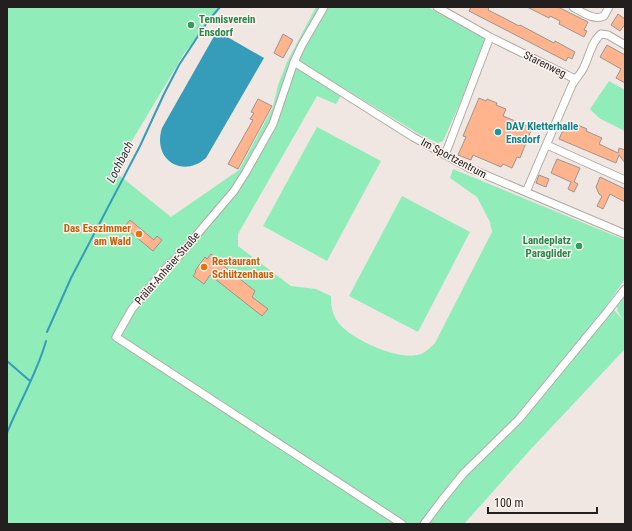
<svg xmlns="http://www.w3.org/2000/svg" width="632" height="531" viewBox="0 0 632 531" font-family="'Roboto Condensed',sans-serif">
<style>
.green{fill:#90ecb9}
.water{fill:#359dba}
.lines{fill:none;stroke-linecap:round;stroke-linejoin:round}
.stream{stroke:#359dba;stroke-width:2}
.building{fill:#ffb48e;stroke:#9e9490}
.minor-casing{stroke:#b4aaa5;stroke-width:9}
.minor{stroke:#fff;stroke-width:7}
.leisure-dot{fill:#2e9e5b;stroke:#fef4ef;stroke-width:1.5}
.culture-dot{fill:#0f9aa8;stroke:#fef4ef;stroke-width:1.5}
.food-dot{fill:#e8710a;stroke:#fef4ef;stroke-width:1.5}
.labels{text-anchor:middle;stroke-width:3;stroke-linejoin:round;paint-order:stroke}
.leisure-label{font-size:11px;font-weight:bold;fill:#27864d;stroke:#fef4ef;text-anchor:start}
.street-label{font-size:11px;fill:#231f1e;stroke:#fef4ef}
.culture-label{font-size:11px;font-weight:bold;fill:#0d838f;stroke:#fef4ef;text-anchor:start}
.food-label{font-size:11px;font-weight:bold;fill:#c56008;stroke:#fef4ef;text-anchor:end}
.water-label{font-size:12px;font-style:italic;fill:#1b3139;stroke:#fef4ef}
</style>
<rect width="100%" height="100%" fill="#f1e7e2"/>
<path class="green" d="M7 7H218L196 40 185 52 114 171 171 217 239 170 273 107 278 85 287 62 316 7H428L485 39 465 92 443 141 438 143 419 134 345 89 336 104 317 96 238 234V246L291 286 316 289 331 296C331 306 332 314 338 322 349 339 404 364 423 353 427 351 431 347 435 343L492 232 490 222 477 197 450 178 453 169 625 240V279L607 305 615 311 623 320 617 310 618 308 616 306 625 294V349L531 449 464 524H7Z
M609 81 625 90V131L599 118 590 109Z
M317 127 381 161 327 261 263 226Z
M402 196 470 232 418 332 349 296Z"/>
<path class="water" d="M217 31 264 58 206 158C182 179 152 159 162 128Z"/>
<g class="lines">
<path class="stream" d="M47 332 71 278 140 146 164 94 179 65 208 21 220 7
M7 361 30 381
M7 433C19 403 38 371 46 341"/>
</g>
<path class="building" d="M471 7H489L488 10 502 17 519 26 520 25 554 43 555 41 575 52 572 59 568 57 566 61 469 11Z
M527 7H558L588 22 584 30 587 31 584 37 559 24 560 21 550 16 549 18Z
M618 14 625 19V24L620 31 611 25Z
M283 34 293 40 283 58 274 53Z
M607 45 625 55V83L616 78 621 69 600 57Z
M479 98 486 101 487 99 497 103 496 105 506 109 503 116 532 128 520 158 517 157 512 168 503 164 501 167 473 155 471 160 458 155 466 137 463 136Z
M258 99 272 106 238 169 228 164 253 120 250 119 254 113 251 112Z
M571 122 587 129 586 131 602 138 599 144 618 153 619 148 625 150V163L619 155 616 163 559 139 564 128 567 129Z
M557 159 580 168 574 182 578 184 574 192 568 189 571 182 551 173Z
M539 175 549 179 546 187 536 183Z
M600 177 625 189V202L610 194 603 209 597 206 602 196 599 194 596 187Z
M130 220 154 240 157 236 162 240 153 251 124 227Z
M211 254 221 262 220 263 255 291 252 297 268 309 262 316 210 275 204 284 193 276 196 272 195 271 205 257 207 259Z"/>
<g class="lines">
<g class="minor-casing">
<path id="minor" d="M324 7 302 45 294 62 273 124 246 172 234 191 205 225 179 256 163 271 132 309 116 337 402 524
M437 7 490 37 575 79
M573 7C582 12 594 21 604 16L609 7
M294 62 413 137 469 168 625 234
M547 145 625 180
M445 155 490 37
M526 192 572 85C575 79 580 75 583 69 589 58 591 42 601 34L608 35 625 45
M424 524 442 500 463 474 519 419 607 312 625 289"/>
</g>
<use href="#minor" class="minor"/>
</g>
<g class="leisure-dot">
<circle cx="191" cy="25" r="4"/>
<circle cx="579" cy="246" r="4"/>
</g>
<circle class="culture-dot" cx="498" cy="132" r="4"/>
<g class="food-dot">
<circle cx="139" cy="234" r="4"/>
<circle cx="204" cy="267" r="4"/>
</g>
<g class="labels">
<g class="leisure-label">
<text x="199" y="23">Tennisverein<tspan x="199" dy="13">Ensdorf</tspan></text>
<text x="571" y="244" text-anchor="end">Landeplatz<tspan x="571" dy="13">Paraglider</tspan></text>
</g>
<g class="street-label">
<text transform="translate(545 64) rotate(26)" y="4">Starenweg</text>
<text transform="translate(454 158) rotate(28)" y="4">Im Sportzentrum</text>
<text transform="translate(167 268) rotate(-49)" y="4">Prälat-Anheier-Straße</text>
</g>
<g class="culture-label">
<text x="506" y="130">DAV Kletterhalle<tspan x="506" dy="13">Ensdorf</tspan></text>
</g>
<g class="food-label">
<text x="131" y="232">Das Esszimmer<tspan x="131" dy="13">am Wald</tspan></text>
<text x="212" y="265" text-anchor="start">Restaurant<tspan x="212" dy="13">Schützenhaus</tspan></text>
</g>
<g class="water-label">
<text transform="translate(120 162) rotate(-63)" y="4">Lochbach</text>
</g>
</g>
<rect width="632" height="531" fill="none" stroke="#231f1e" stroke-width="16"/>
<path d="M488 507v6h109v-6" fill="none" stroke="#231f1e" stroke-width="2"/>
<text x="494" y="507" font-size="12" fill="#231f1e" stroke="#fef4ef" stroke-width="3" paint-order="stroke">100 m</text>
</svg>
